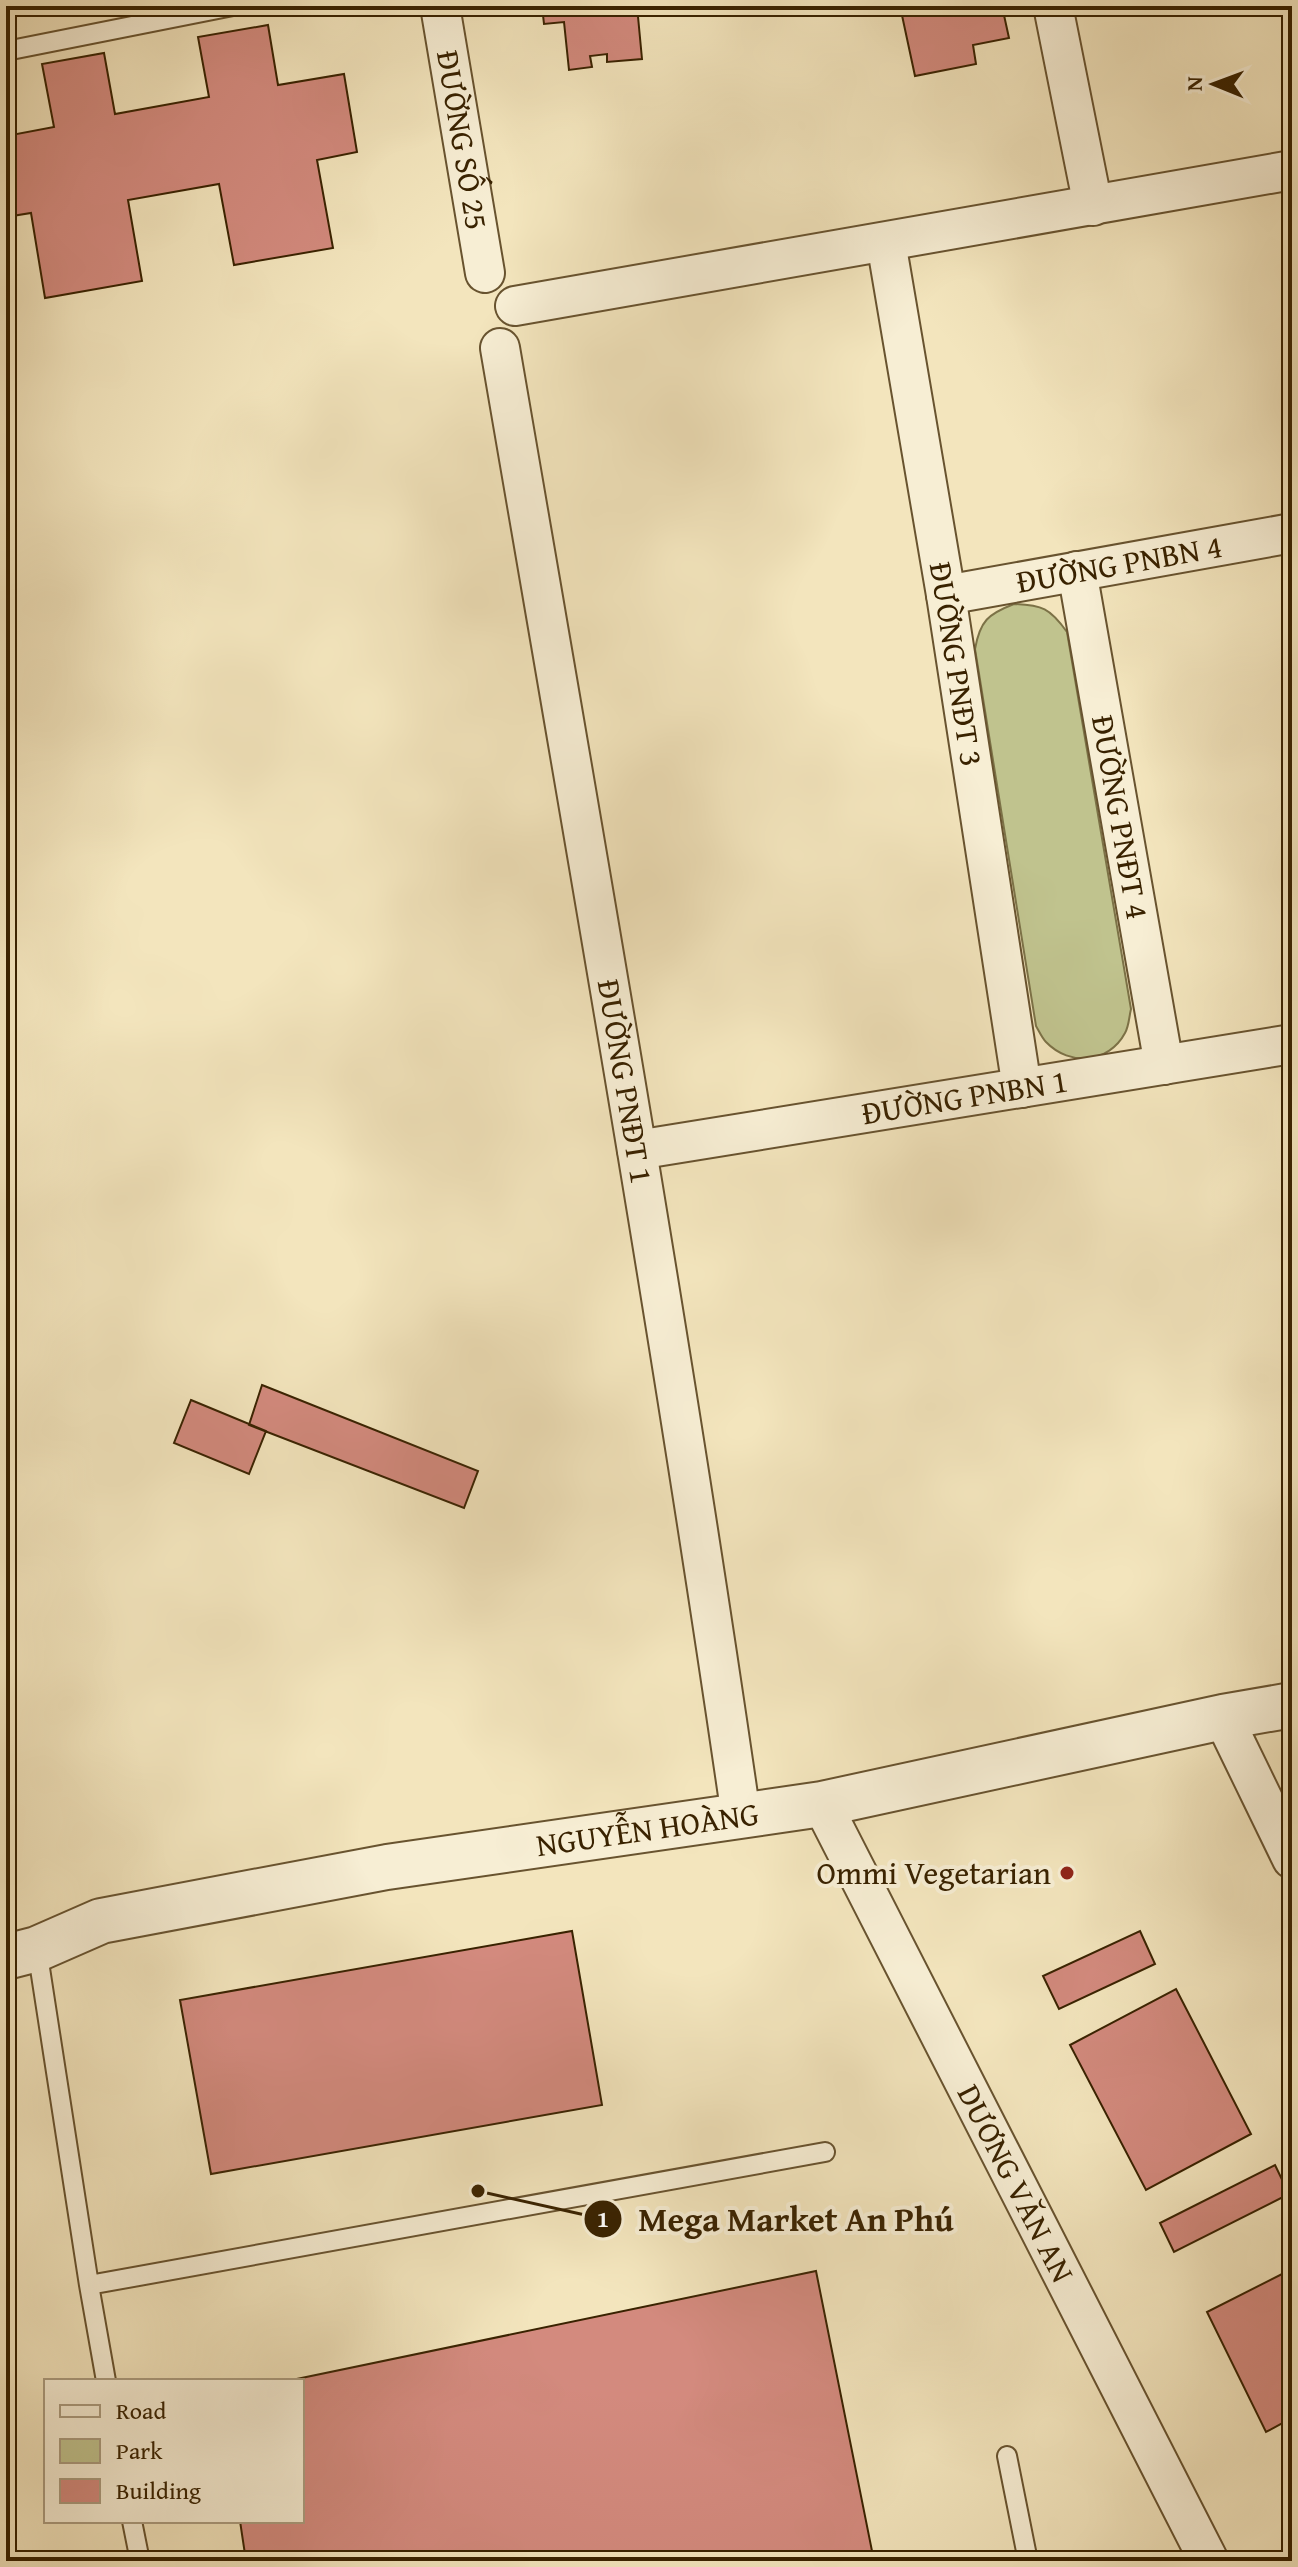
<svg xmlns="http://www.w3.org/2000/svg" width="1298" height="2567" viewBox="0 0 1298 2567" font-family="'Gentium Book Plus',serif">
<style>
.green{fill:#c0c38e;stroke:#7c7247;stroke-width:2}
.building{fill:#d38a7e;stroke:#392200;stroke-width:2}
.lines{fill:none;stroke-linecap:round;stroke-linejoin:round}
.service-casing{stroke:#68532f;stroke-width:22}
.minor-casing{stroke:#68532f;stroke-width:42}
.tertiary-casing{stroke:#68532f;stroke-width:48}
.service{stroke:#f7eed4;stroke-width:18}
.minor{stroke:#f7eed4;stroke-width:38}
.tertiary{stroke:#f7eed4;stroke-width:44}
.poi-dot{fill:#8f2418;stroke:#f7eed4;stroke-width:3}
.labels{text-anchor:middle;stroke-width:8;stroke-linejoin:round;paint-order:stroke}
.street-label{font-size:32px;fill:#392200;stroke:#f7eed4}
.poi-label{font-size:32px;fill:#392200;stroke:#f7eed4;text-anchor:end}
.leader{fill:none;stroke:#392200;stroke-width:3}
.callout-dot{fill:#392200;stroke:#f7eed4;stroke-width:3}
.mark-label{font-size:24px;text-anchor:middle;font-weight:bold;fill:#fff}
.callout-label{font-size:34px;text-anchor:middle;font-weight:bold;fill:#392200;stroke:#f7eed4;stroke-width:8;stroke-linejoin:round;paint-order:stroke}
</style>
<rect width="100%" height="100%" fill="#f3e5bd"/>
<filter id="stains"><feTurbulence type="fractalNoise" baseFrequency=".0025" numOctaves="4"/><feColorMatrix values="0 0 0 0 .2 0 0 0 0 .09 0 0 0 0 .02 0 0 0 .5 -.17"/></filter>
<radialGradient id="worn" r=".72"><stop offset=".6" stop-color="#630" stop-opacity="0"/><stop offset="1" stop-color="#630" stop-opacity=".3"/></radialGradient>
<path class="green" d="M1014 604C1042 605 1050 608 1067 632L1131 1009C1129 1017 1129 1026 1125 1033 1109 1063 1070 1067 1046 1042 1042 1038 1039 1031 1036 1026L975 649C980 621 988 614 1014 604Z"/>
<path class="building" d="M542 6H637L642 59 607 62V54L590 56 592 67 569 70 564 22 544 24Z
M900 6H1002L1009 38 973 45 976 64 915 76Z
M268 25 278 85 344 74 357 152 317 160 333 248 234 265 219 184 128 200 142 281 45 298 31 213 6 217V136L54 127 42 64 104 53 115 114 209 97 198 37Z
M262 1385 478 1471 464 1508 249 1425Z
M191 1400 266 1431 249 1474 174 1443Z
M572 1931 602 2105 211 2174 180 2000Z
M1140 1931 1155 1964 1059 2009 1043 1976Z
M1176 1989 1251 2134 1146 2190 1070 2045Z
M1275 2165 1289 2194 1174 2252 1160 2223Z
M1292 2269V2418L1266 2432 1207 2312Z
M816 2271 874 2561H246L240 2521H302V2381H287Z"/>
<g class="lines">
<g class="service-casing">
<path id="service" d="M6 51 233 6
M37 1949 89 2285 106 2381
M89 2285 825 2152
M1007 2456 1028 2561
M132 2521 140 2561"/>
</g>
<g class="minor-casing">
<g id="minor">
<path id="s1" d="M440 6 485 273"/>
<path d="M1053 6 1093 206"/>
<path id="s2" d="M886 242 946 595 1022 1088"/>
<path d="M515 306 1292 170"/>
<path id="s3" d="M500 348C584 837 670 1325 741 1816"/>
<path id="s4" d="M1077 571 1164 1065"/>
<path id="s5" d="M946 595 1292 533"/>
<path id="s6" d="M637 1150 1292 1044"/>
<path d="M1223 1717 1292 1859"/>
<path id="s7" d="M822 1804 1209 2561"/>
</g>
</g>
<g class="tertiary-casing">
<g id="tertiary">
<path id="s8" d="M6 1957 37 1949 101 1921 387 1867 822 1804 1223 1717 1292 1705"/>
</g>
</g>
<use href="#service" class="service"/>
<use href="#minor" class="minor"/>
<use href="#tertiary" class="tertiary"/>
</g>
<circle class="poi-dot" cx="1067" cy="1873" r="8"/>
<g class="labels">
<g class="street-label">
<text dy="11" stroke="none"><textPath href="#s1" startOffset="136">ĐƯỜNG SỐ 25</textPath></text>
<text dy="11" stroke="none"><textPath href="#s5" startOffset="176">ĐƯỜNG PNBN 4</textPath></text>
<text dy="11" stroke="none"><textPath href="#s2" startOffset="428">ĐƯỜNG PNĐT 3</textPath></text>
<text dy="11" stroke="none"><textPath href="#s4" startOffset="250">ĐƯỜNG PNĐT 4</textPath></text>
<text dy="11" stroke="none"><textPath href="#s3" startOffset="744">ĐƯỜNG PNĐT 1</textPath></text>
<text dy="11" stroke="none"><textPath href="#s6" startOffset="332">ĐƯỜNG PNBN 1</textPath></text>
<text dy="11" stroke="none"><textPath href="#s8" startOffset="656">NGUYỄN HOÀNG</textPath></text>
<text dy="11" stroke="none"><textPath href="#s7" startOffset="426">DƯƠNG VĂN AN</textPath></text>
</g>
<g class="poi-label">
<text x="1051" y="1884">Ommi Vegetarian</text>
</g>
</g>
<path class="leader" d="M478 2191L603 2219"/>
<g class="callout-dot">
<circle cx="478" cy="2191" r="8"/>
<circle cx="603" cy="2219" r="20"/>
</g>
<g class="mark-label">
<text x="603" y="2227">1</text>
</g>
<g class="callout-label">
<text x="796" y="2231">Mega Market An Phú</text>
</g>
<rect width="1298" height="2567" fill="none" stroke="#f3e5bd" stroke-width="32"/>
<rect x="8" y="8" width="1282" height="2551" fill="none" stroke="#392200" stroke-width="4"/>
<rect x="16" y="16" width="1266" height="2535" fill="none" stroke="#392200" stroke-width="2"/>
<rect x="44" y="2379" width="260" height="144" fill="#f7eed4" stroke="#ab9c7f" stroke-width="2"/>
<rect x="60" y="2405" width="40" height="12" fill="#f7eed4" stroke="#ab9c7f" stroke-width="2"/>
<text x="116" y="2419" font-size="24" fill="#392200">Road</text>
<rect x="60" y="2439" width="40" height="24" fill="#c0c38e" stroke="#ab9c7f" stroke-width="2"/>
<text x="116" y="2459" font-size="24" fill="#392200">Park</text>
<rect x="60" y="2479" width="40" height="24" fill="#d38a7e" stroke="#ab9c7f" stroke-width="2"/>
<text x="116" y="2499" font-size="24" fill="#392200">Building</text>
<g transform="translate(1214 84) rotate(271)" stroke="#f7eed4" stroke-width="6" paint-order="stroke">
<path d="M0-6L14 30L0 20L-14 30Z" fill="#392200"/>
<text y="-12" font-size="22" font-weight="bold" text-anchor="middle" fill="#392200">N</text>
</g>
<rect width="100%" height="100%" filter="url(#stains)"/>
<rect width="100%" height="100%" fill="url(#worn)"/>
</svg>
